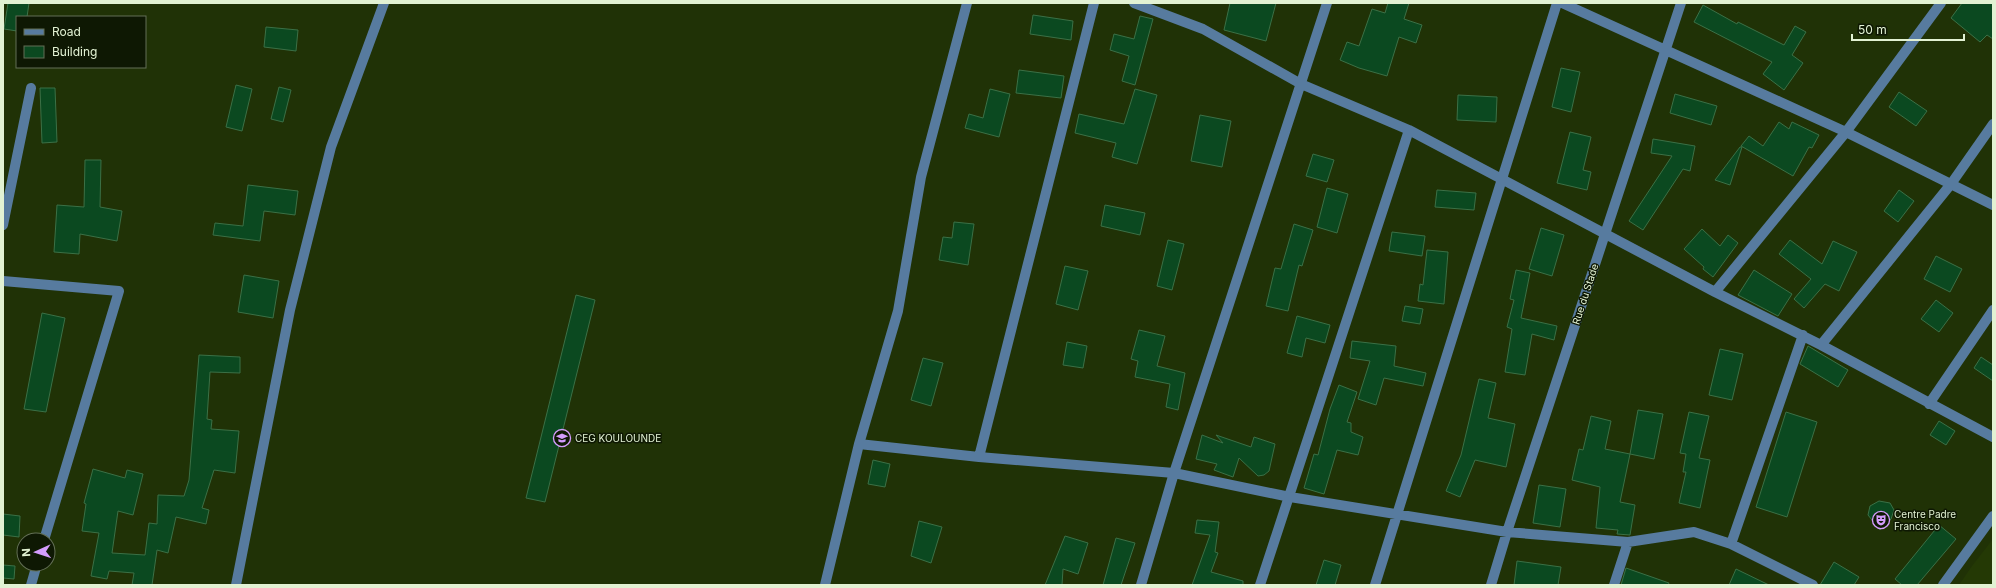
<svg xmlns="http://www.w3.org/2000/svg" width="1996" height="588" viewBox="0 0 1996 588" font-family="Inter,sans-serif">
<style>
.built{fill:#243905}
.building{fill:#0b4920;stroke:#3b7046}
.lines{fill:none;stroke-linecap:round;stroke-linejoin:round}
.minor{stroke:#577b9f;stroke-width:10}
.labels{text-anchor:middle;stroke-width:3;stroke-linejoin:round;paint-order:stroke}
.street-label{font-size:10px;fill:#e2f2d3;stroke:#0e1803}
.poi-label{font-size:10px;fill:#e2f2d3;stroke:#0e1803;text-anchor:start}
</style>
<rect width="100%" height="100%" fill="#203206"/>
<path class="built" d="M1993 539V585H1959L1972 566Z"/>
<path class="building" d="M8 3H29L27 17H17V31L4 29Z
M1230 3H1276L1266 41 1224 30Z
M1388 3H1409L1404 19 1422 25 1416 43 1399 37 1387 76 1359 68 1340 60 1347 42 1359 46 1372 9 1385 13Z
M1962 3H1993V39L1987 35 1980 42 1951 18Z
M1703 5 1737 24 1738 22 1784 45 1795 26 1806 32 1792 55 1803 63 1784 90 1763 74 1772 62 1694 22Z
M1033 15 1073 21 1071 40 1030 34Z
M1140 16 1153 19 1135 85 1122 81 1129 56 1110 50 1114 34 1134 39Z
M266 27 298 30 296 51 264 47Z
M1561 68 1580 72 1571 112 1552 107Z
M1019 70 1064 76 1061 98 1016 93Z
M236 85 252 89 242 131 226 127Z
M279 87 291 90 283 122 271 119Z
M40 88H55L57 142 42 143Z
M990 89 1010 94 999 137 965 128 969 114 983 118Z
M1135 89 1157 95 1137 164 1112 157 1116 143 1075 133 1079 114 1124 124Z
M1899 92 1927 111 1916 126 1889 107Z
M1675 94 1717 106 1711 125 1670 113Z
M1458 95 1497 97 1496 122 1457 120Z
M1200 115 1231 121 1222 167 1191 161Z
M1779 122 1789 129 1792 122 1819 135 1812 148 1809 147 1793 176 1741 146 1749 136 1763 146Z
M1570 132 1591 137 1583 170 1591 172 1587 190 1557 183Z
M1653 139 1695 146 1690 171 1683 169 1643 230 1629 221 1672 156 1651 153Z
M1740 147H1742L1730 185 1715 180Z
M1313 154 1334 160 1327 182 1306 176Z
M85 160H101L100 207 122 211 117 241 80 234 79 254 54 252 57 205 84 207Z
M248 185 298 191 295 215 264 211 260 241 213 235 215 223 243 226Z
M1327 188 1348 194 1337 233 1317 227Z
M1437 190 1476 193 1474 210 1435 207Z
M1899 190 1914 201 1898 222 1884 211Z
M1105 205 1145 213 1140 235 1101 226Z
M954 222 974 224 968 265 939 260 943 237 952 238Z
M1294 224 1313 230 1302 266 1299 265 1288 311 1266 306 1275 268 1281 269Z
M1541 228 1564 235 1552 276 1529 269Z
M1702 229 1720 246 1728 235 1738 243 1713 277 1703 269 1704 267 1684 249Z
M1392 232 1425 236 1422 256 1389 251Z
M1168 240 1184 244 1172 290 1157 286Z
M1790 240 1822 264 1833 241 1857 252 1839 291 1825 284 1804 308 1794 299 1811 279 1779 254Z
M1427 250 1448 252 1444 304 1418 301 1420 284 1423 285Z
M1936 256 1962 269 1950 292 1924 279Z
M1065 266 1088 271 1078 310 1056 304Z
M1516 270 1530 273 1521 318 1557 326 1554 340 1532 334 1525 375 1505 372 1512 329 1507 327 1514 300 1510 299Z
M1754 270 1792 294 1778 316 1738 295Z
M244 275 279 281 273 318 238 312Z
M576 295 595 300 545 502 526 498Z
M1936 300 1953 313 1939 332 1921 319Z
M1405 306 1423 309 1420 324 1402 321Z
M42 313 65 318 46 412 24 409Z
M1297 316 1330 325 1325 343 1306 338 1302 357 1287 353Z
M1139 330 1165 336 1157 366 1185 373 1178 410 1166 407 1170 384 1135 377 1138 361 1131 359Z
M1352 341 1396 346 1394 366 1426 373 1423 386 1384 378 1376 405 1358 399 1370 361 1350 358Z
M1067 342 1087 346 1083 368 1063 365Z
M1808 346 1848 370 1838 387 1800 364Z
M1720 349 1743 354 1732 400 1709 395Z
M199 355 240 357V373L210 372 207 419 212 420 211 429 239 431 235 473 214 470 202 508 209 510 206 524 176 517 168 553 157 550 152 585H132L134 573 109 571 107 579 91 576 99 533 82 531 86 504 84 503 93 469 125 478 127 470 143 474 133 515 118 511 112 553 145 555 149 523 157 524 158 495 184 496 189 480Z
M1981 357 1993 365V381L1974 368Z
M923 358 943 363 931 406 911 400Z
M1479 379 1496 383 1488 418 1515 424 1506 467 1475 460 1460 497 1446 491 1461 455Z
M1339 385 1357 392 1347 422 1351 423V432L1363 437 1358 455 1337 450 1324 494 1304 488 1314 454 1318 455 1330 409Z
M1638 410 1663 414 1654 459 1630 454Z
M1689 412 1709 416 1699 458 1710 460 1700 508 1679 503 1686 472H1683L1686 454 1680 453Z
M1786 412 1817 422 1787 517 1756 507Z
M1591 416 1611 421 1605 449 1630 454 1620 502 1635 505 1630 535 1617 534 1618 530 1596 528 1600 487 1572 480 1579 449 1583 450Z
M1939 421 1955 431 1946 445 1930 435Z
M1202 435 1223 443 1216 435 1251 447 1254 437 1275 444 1269 471 1264 475 1258 476 1239 458 1233 477 1214 470 1217 464 1196 459Z
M873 460 890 464 885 487 868 484Z
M1539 485 1566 489 1560 527 1533 523Z
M1879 501 1890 503 1894 510 1891 519 1880 530 1868 515 1870 506Z
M3 514 20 516 19 537 3 535Z
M1197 520 1219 522 1215 552 1218 553 1211 572 1243 581V585H1192L1210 535 1195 533Z
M919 521 942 527 931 563 911 556Z
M1939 525 1956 539 1917 585H1902L1895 579Z
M1065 536 1088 543 1078 574 1063 569 1062 585H1045Z
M1116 538 1135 543 1121 585H1103Z
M1324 560 1341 565 1335 585H1316Z
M1517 561 1561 567 1558 585H1514Z
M1834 562 1859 577 1854 585H1820Z
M3 565 15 566 14 579 3 578Z
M1626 568 1669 583 1668 585H1621Z
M1736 569 1769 585H1729Z"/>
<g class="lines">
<path class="minor" d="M1134 3 1203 29 1301 84 1409 130 1715 292 1821 345 1993 437
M1562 3 1846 132 1993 205
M3 225 31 88
M3 281 119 291 44 540
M1715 292 1846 132 1941 3
M1821 345 1951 184 1993 124
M1929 404 1993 310
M859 444 979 457 1174 473 1290 497 1507 532 1628 542 1694 532 1731 544 1813 585
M979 457 1094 3
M1731 544 1803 335
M31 585 37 564
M236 585 290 310 331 147 384 3
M825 585 859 444 898 311 921 177 967 3
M1141 585 1174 473 1327 3
M1260 585 1409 130
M1375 585 1557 3
M1491 585 1507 532 1681 3
M1614 585 1628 542
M1943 585 1993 516"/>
</g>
<defs>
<g id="school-ring" transform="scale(0.9)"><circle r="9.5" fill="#0e1803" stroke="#d39cfc" stroke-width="1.5"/><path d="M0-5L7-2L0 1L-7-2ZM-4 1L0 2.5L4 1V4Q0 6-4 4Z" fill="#d39cfc"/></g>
<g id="theatre-ring" transform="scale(0.9)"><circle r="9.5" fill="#0e1803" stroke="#d39cfc" stroke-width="1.5"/><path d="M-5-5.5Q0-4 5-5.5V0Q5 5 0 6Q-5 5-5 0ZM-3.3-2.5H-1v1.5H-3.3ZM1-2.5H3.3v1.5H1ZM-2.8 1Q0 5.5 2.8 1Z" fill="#d39cfc"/></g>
</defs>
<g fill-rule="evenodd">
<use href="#school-ring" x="562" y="438"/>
<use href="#theatre-ring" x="1881" y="520"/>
</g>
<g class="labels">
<g class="street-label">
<text transform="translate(1585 294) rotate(-72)" y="4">Rue du Stade</text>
</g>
<g class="poi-label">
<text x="575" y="442">CEG KOULOUNDE</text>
<text x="1894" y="518">Centre Padre<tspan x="1894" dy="12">Francisco</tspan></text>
</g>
</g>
<rect width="1996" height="588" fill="none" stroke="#e2f2d3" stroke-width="8"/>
<rect x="16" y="16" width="130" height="52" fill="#0e1803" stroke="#636f56"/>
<rect x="24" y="29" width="20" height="6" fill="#577b9f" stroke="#636f56"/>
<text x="52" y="36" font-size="12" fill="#e2f2d3">Road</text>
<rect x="24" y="46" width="20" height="12" fill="#0b4920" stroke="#636f56"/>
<text x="52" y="56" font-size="12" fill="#e2f2d3">Building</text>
<g transform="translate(36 552) rotate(267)"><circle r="19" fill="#0e1803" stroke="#636f56"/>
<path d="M0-3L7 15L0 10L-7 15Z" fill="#d39cfc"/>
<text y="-6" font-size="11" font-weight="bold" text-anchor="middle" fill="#e2f2d3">N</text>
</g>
<path d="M1852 34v6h112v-6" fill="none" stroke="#e2f2d3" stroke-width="2"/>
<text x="1858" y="34" font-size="12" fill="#e2f2d3" stroke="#0e1803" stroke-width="3" paint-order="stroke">50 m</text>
</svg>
